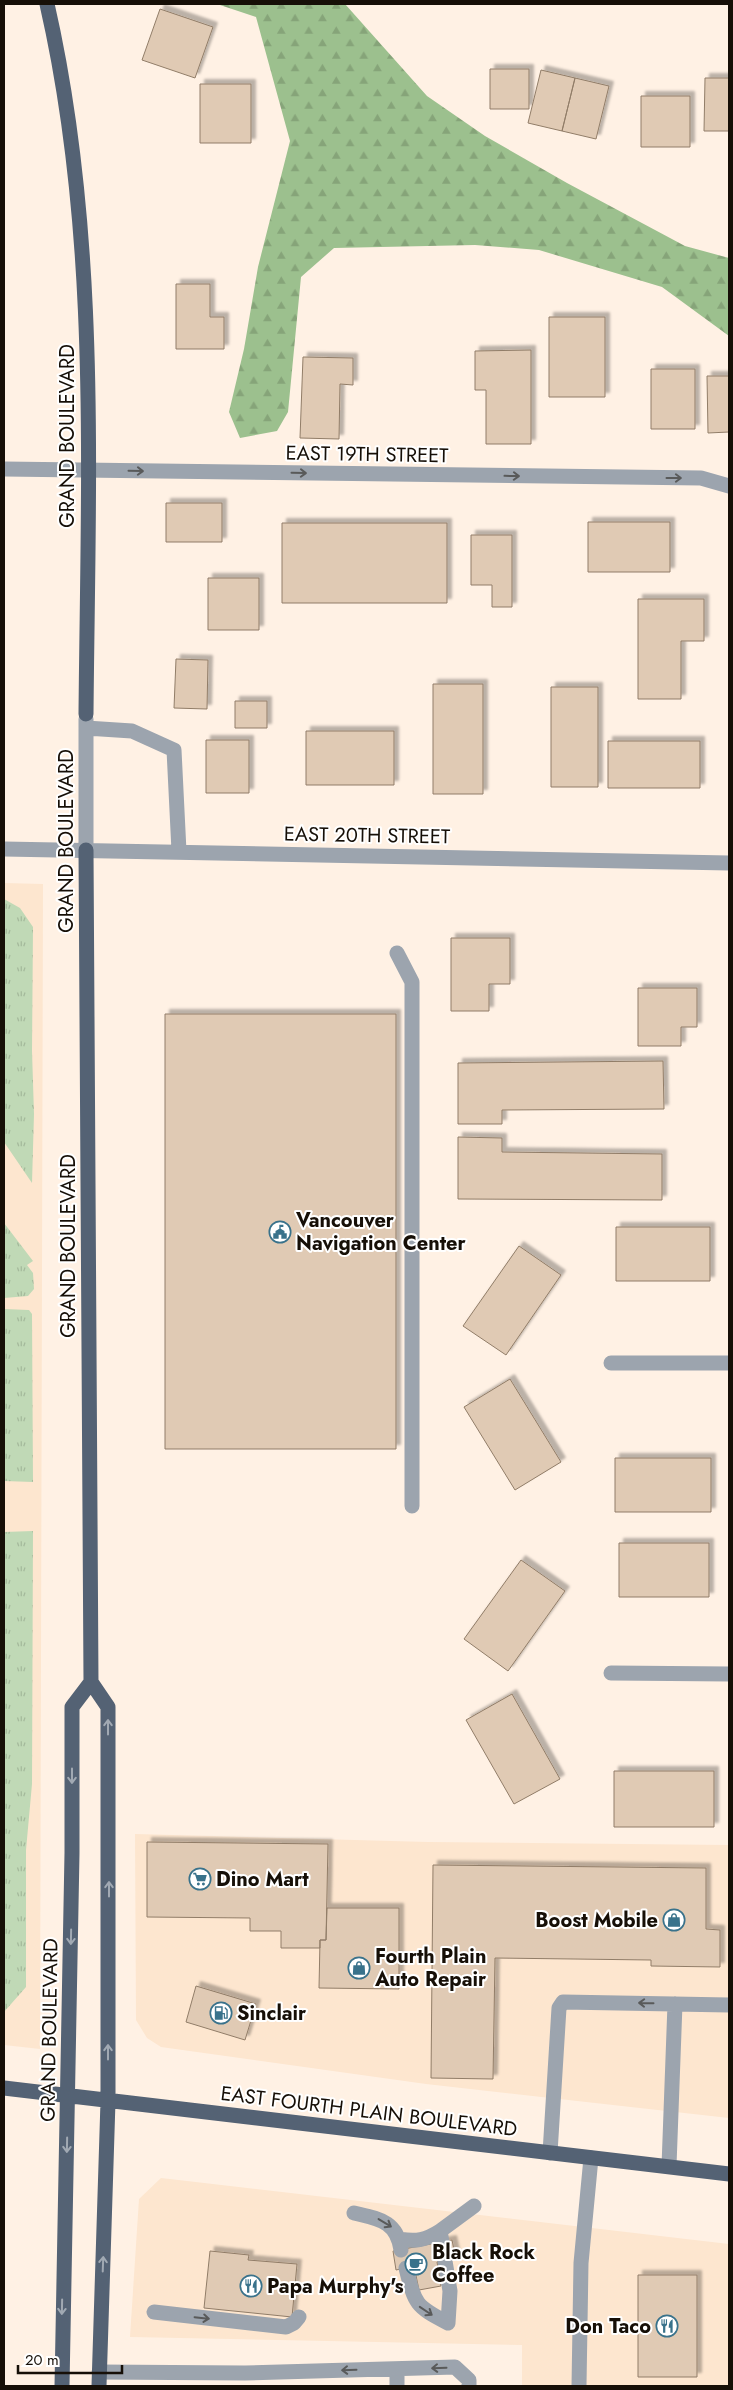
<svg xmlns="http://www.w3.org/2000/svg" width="733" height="2390" viewBox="0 0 733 2390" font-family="Jost,sans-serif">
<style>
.built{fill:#fde6cf}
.grass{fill:url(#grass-tufts)}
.forest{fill:url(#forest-firs)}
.building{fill:#e0cab4;stroke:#917d68;filter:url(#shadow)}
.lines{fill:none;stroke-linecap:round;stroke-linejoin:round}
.minor{stroke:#9ca4ae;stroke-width:15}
.major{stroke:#546274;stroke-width:15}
.oneway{stroke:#595a5a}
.oneway2{stroke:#a1a9b3}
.labels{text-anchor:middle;stroke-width:4;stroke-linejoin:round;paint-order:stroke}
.street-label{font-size:20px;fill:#160f07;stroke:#fff}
.poi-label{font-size:20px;font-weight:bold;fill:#160f07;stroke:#fff;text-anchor:start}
</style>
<defs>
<pattern id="grass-tufts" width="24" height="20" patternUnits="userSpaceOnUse" patternTransform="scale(1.25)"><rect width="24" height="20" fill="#c0d9b6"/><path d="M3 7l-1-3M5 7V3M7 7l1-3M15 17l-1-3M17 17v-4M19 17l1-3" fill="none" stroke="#a4b99b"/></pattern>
<pattern id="forest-firs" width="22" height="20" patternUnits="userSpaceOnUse" patternTransform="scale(1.25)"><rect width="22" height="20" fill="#9cc08e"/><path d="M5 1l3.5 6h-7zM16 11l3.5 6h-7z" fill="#86a479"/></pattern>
<filter id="shadow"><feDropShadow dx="4.5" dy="-4.5" stdDeviation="1" flood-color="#0004"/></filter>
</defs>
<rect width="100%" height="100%" fill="#fff1e4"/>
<path class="built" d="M4 883 43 884 40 2049 4 2045Z
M135 1834 428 1842 729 1845V2118L426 2084 161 2047 147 2038 136 2020Z
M161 2178 729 2244V2386H522V2345L130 2337 139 2199Z"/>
<path class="grass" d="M4 899 20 908 33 927 32 1051 34 1114 32 1183 4 1142Z
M4 1223 33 1261 27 1265 33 1273 34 1289 28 1296 4 1298Z
M4 1309 29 1310 32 1314 33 1482 4 1481Z
M33 1531 32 1784 26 1850V1987L4 2012V1532Z"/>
<path class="forest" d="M217 4H345L427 96 485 136 567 183 685 246 729 258V336L662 287 539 250 475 245 334 248 301 277 288 412 277 431 240 438 229 412 244 349 258 267 290 141 256 17Z"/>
<path class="building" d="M160 9 213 27 195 78 142 60Z
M490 69H529V109H490Z
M541 70 575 78 562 131 528 123Z
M575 78 609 86 596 139 562 131Z
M705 78H729V131H704Z
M200 84H251V143H200Z
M641 96H690V147H641Z
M176 284H210V317H224V349H176Z
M549 317H605V397H549Z
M531 350V444H486V390H475V351Z
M303 357 353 358V385L340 384 339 439 300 438Z
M651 369H695V429H651Z
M707 376H729V432L708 433Z
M166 503H222V542H166Z
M588 522H670V572H588Z
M282 523H447V603H282Z
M471 535H512V607H492V585H471Z
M208 578H259V630H208Z
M638 599H704V641H681V699H638Z
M176 659 208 660 207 709 174 708Z
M433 684H483V794H433Z
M551 687H598V787H551Z
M235 701H267V728H235Z
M306 731H394V785H306Z
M206 740H249V793H206Z
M608 741H700V788H608Z
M451 938H510V984H489V1011H451Z
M638 988H697V1027H681V1046H638Z
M165 1014H396V1449H165Z
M663 1061 664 1109 502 1110V1124H458V1063Z
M458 1137 502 1138V1152L662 1154V1200L458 1199Z
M616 1227H710V1281H616Z
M519 1246 561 1275 506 1355 463 1326Z
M510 1379 561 1462 515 1490 464 1407Z
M615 1458H711V1512H615Z
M619 1543H709V1597H619Z
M521 1560 565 1591 508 1671 464 1639Z
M512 1694 560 1779 514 1804 466 1720Z
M614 1771H714V1827H614Z
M147 1842 328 1844 326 1940H320V1948H281V1931H250V1918L147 1917Z
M433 1865 706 1868V1929L720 1930V1967L651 1966V1960L495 1958 493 2079 431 2078Z
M327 1908H399V1989L319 1988 320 1940H326Z
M196 1986 256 2004 245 2040 186 2022Z
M452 2240 456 2259 437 2262 441 2286 419 2290 414 2266 396 2270 393 2251Z
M210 2251 249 2255 248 2260 297 2264 292 2317 204 2308Z
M638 2275H697V2377H638Z"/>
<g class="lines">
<path class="minor" d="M4 469 701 478 729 486
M86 728 132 731 174 750 179 851
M4 849 729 863
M86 850V719
M397 953 412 982V1506
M611 1363H729
M611 1673 729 1674
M550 2153 559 2008 563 2002 729 2005
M669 2166 675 2004
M354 2213C379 2219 397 2221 401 2250
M400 2239C416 2242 426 2240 440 2231
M442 2242 440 2231 474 2206
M406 2268C415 2304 415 2306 448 2323L450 2291 445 2261
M154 2312 286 2327 294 2323 299 2317
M99 2372 245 2373 455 2367 469 2380V2386
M397 2386V2369
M579 2386 581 2263 591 2158"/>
<path class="major" d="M47 4C100 236 88 478 86 714
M86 850 91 1682 108 1707V2101L99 2386
M4 2088 729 2174
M62 2386 72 1853V1707L91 1682"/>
</g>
<defs><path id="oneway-shaft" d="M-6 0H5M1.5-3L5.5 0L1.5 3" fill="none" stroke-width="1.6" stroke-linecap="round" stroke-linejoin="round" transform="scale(1.25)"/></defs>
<g class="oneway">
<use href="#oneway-shaft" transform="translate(136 471) rotate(1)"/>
<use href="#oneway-shaft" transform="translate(299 473) rotate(1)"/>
<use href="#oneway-shaft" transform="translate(512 476) rotate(1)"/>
<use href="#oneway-shaft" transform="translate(674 478)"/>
<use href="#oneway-shaft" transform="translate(646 2003) rotate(-179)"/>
<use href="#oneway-shaft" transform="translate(385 2223) rotate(31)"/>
<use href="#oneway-shaft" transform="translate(426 2311) rotate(34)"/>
<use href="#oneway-shaft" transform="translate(202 2318) rotate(6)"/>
<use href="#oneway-shaft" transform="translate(439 2368) rotate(178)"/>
<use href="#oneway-shaft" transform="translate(349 2370) rotate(178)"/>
</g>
<g class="oneway2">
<use href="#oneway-shaft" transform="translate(108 1727) rotate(-90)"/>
<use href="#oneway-shaft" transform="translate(72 1776) rotate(90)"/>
<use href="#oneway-shaft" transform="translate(109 1889) rotate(-90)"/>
<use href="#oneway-shaft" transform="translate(71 1937) rotate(91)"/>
<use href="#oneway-shaft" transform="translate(108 2052) rotate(-90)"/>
<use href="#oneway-shaft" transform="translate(67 2145) rotate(91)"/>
<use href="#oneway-shaft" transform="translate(103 2264) rotate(-88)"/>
<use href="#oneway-shaft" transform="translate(62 2307) rotate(91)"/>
</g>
<defs>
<g id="civic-ring" transform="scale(1.125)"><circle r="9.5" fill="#fff" stroke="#39728b" stroke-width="1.5"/><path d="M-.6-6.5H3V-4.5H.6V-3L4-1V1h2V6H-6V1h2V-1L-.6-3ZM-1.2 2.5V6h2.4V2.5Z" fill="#39728b"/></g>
<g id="supermarket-ring" transform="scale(1.125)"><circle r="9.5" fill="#fff" stroke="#39728b" stroke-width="1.5"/><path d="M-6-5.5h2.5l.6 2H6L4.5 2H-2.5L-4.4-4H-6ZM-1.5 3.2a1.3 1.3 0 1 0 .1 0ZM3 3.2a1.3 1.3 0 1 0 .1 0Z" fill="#39728b"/></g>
<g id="shop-ring" transform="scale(1.125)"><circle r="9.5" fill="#fff" stroke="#39728b" stroke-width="1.5"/><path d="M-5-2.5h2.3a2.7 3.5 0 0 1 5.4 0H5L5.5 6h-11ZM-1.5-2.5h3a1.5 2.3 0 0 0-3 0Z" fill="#39728b"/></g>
<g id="fuel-ring" transform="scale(1.125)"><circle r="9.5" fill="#fff" stroke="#39728b" stroke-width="1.5"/><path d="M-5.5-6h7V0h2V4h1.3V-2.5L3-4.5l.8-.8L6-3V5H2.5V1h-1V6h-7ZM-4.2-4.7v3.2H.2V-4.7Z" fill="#39728b"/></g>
<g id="cafe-ring" transform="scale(1.125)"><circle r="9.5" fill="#fff" stroke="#39728b" stroke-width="1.5"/><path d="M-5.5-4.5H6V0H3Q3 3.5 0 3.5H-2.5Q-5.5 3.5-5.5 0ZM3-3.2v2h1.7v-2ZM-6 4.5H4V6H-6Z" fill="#39728b"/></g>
<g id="restaurant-ring" transform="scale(1.125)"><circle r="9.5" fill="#fff" stroke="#39728b" stroke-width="1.5"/><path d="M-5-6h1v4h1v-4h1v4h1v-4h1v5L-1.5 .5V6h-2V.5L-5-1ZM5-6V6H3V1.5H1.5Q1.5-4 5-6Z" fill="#39728b"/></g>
</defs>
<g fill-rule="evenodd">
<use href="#civic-ring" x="280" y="1232"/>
<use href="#supermarket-ring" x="200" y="1879"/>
<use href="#shop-ring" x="674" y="1920"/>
<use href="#shop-ring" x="359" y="1968"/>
<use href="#fuel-ring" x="221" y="2013"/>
<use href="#cafe-ring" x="416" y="2264"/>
<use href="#restaurant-ring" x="251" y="2286"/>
<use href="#restaurant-ring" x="667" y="2326"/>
</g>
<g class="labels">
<g class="street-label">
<text transform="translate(67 436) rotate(-90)" y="7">GRAND BOULEVARD</text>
<text transform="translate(367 454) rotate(1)" y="7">EAST 19TH STREET</text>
<text transform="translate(367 835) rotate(1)" y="7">EAST 20TH STREET</text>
<text transform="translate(66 841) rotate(-90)" y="7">GRAND BOULEVARD</text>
<text transform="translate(68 1246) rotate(-90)" y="7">GRAND BOULEVARD</text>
<text transform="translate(49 2030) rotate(-89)" y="7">GRAND BOULEVARD</text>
<text transform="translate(369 2111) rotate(7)" y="7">EAST FOURTH PLAIN BOULEVARD</text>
</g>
<g class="poi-label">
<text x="296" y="1227">Vancouver<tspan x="296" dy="23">Navigation Center</tspan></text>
<text x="216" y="1886">Dino Mart</text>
<text x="658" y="1927" text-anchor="end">Boost Mobile</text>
<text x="375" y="1963">Fourth Plain<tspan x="375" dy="23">Auto Repair</tspan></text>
<text x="237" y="2020">Sinclair</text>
<text x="432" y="2259">Black Rock<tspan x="432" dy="23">Coffee</tspan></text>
<text x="267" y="2293">Papa Murphy's</text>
<text x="651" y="2333" text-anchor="end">Don Taco</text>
</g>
</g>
<rect width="733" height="2390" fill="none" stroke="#160f07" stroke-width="10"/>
<path d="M18 2365v8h104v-8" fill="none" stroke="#160f07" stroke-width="2.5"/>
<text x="25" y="2365" font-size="15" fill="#160f07" stroke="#ffffff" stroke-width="4" paint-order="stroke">20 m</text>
</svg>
